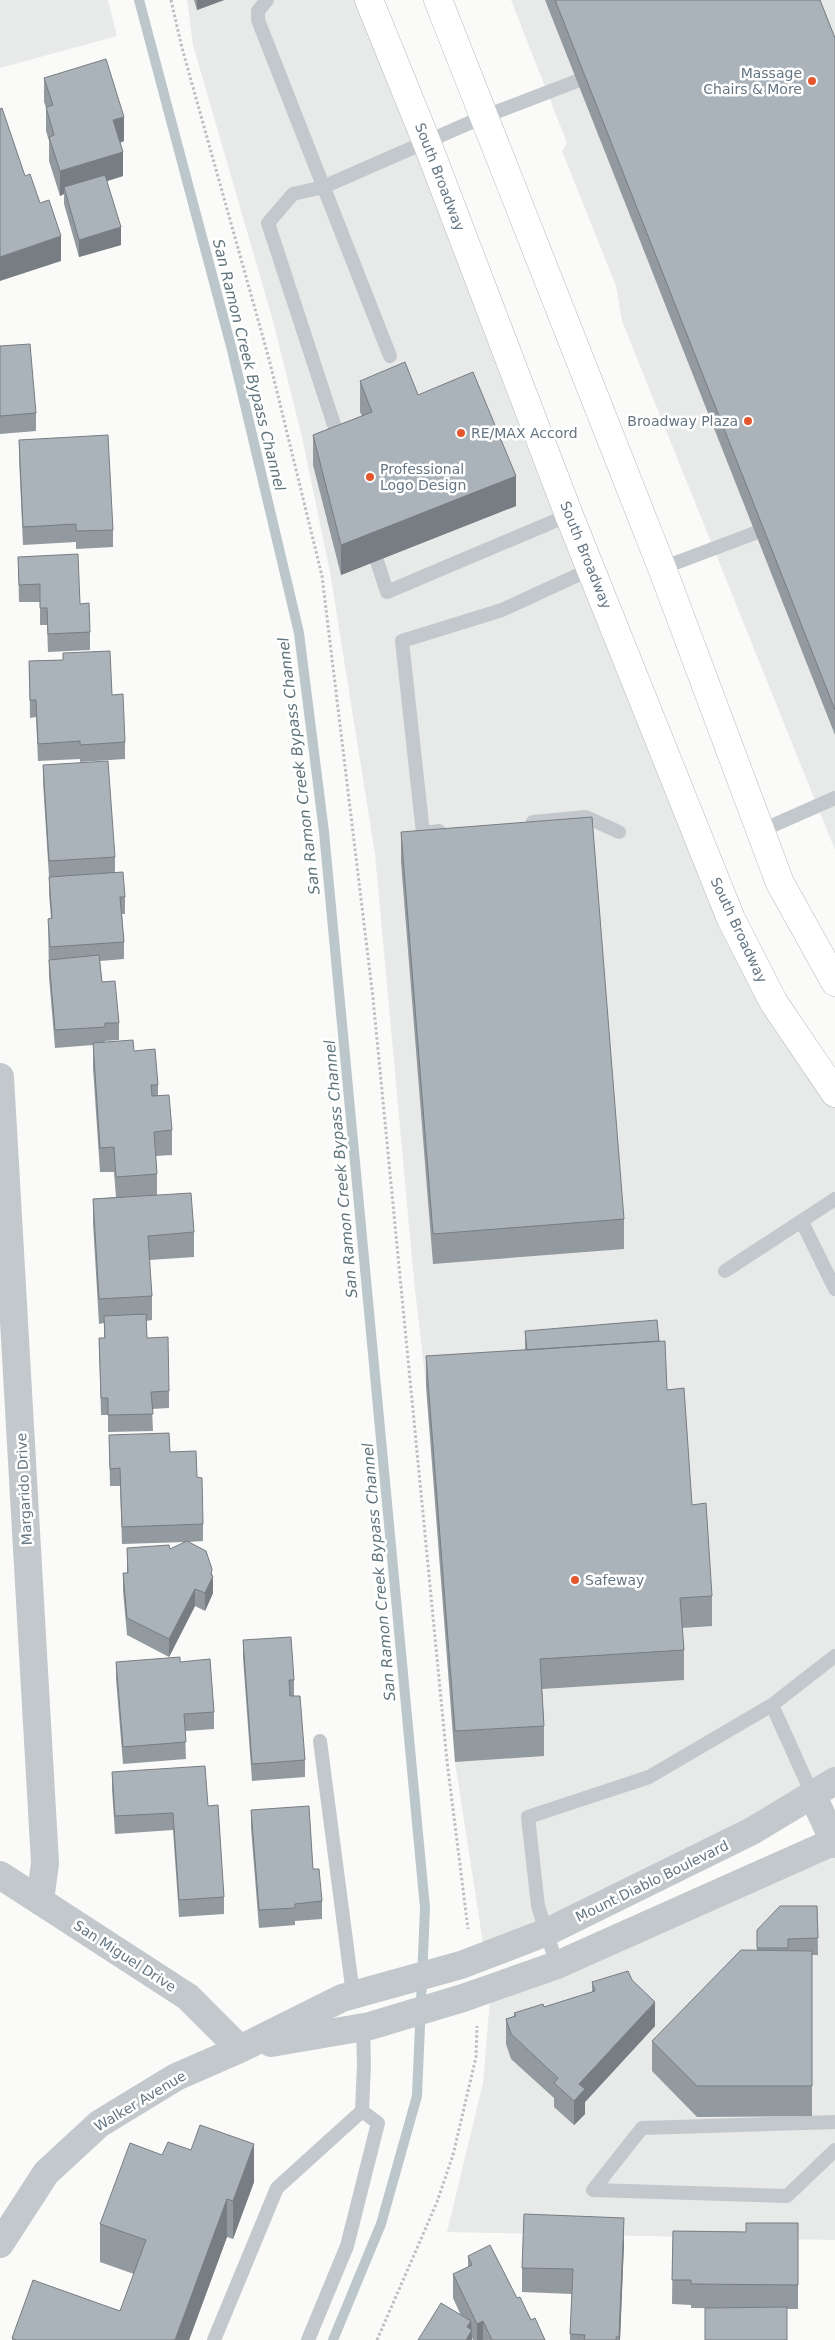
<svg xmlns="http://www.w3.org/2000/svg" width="835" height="2340" viewBox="0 0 835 2340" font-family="'DejaVu Sans',sans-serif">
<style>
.built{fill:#e8e9e9}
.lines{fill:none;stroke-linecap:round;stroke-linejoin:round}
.stream{stroke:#bbc7cb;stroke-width:10}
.secondary-casing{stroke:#b3babf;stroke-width:29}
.path{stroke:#bbbfc2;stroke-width:3;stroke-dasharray:2.5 2.5;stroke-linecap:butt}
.service{stroke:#c3c8cc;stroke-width:14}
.minor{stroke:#c3c8cc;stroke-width:28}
.tertiary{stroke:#c3c8cc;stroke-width:28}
.secondary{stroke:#fff;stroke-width:28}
.wall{fill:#929a9f}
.shaded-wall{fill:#777d82}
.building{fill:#aab3b9;stroke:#777d82}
.poi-dot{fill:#e4572e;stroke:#fff;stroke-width:2}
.labels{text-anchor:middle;stroke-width:5;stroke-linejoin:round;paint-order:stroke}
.poi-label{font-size:14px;fill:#657683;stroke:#fff;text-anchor:start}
.street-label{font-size:14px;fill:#657683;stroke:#fff}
.water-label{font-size:15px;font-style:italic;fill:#60757c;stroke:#fff}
</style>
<rect width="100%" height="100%" fill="#fafaf8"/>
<path class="built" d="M0 0H108L117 36 0 68Z
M187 0H369L686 806 835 1093V1781L485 1956 455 1762 426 1386 414 1280 375 854 330 572 302 437 273 321 193 45Z
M511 0H835V850L622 321 616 286 562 151 567 143Z
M835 1841V2240L447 2232 483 2083 491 1988Z"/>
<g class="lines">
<path class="stream" d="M139 0 232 350 299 633 324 832 425 1908 417 2096 381 2224 333 2340"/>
<g class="secondary-casing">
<path id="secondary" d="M369 0 427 143 569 515 731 919 774 1003 835 1093
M438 0 662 568 780 883 835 982"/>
</g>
<path class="path" d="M171 0 182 48 269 359 322 576 373 998 447 1761 468 1929
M377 2340 437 2202 453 2155 476 2057 477 2026"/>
<path class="service" d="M267 0 258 11V20L390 356
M340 443 268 223 293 194 323 187 483 117 577 81
M377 561 387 592 569 515
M662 568 755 533
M533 822 586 817 619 832
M439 831 423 833 402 641 502 610 591 569
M760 831 835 798
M802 1222 835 1289
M725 1271 835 1199
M772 1705 813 1796
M320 1741 353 1994
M557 1965 538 1906 528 1817 649 1777 772 1705 835 1656
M835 2122 642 2128 593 2190 787 2196 835 2150
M214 2340 277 2188 362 2111 364 2065 363 2027
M308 2340 347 2246 378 2123 362 2111"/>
<path class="minor" d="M0 1077 45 1863 40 1901
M813 1796 835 1844"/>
<path class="tertiary" d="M0 1875 188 1997 240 2049
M271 2043 370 2026 463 1998 557 1965 835 1841
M0 2244 46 2173 99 2124 176 2077 240 2049 342 1998 461 1965 547 1932 752 1831 835 1781"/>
<use href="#secondary" class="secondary"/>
</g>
<path class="wall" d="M194 0H224L197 10Z
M545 0H820L835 38V735Z
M44 78 124 141 120 143 123 176 107 181 121 245 79 257 64 204V194L60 196 49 161V141L46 131V107L44 102Z
M0 346 36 413V431L0 434Z
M360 381 418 395 516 506 341 575 313 465V435L362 416 360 412Z
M19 440 113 530V547L76 549V542L23 545 19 457Z
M18 557 80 604 90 632V650L48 652 47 625H40V602H19Z
M63 653 112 695 125 742V759L80 762V759L38 761 36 717 30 718 29 661 63 660Z
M43 765 115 857V873L125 897V914H122L124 942V959L100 961 102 982 119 1023V1040L105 1041V1042L134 1051 158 1085V1096L172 1130V1155L156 1156 157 1174V1195L194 1232V1257L149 1260 152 1296V1320L146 1321 147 1338 169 1391V1408L152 1409 153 1431 108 1432V1415H101L99 1338H104V1323L99 1324 93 1223V1199L116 1197 114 1172H100L93 1068V1045L55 1048 49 977 48 919 51 918 49 894V877L43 782Z
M401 832 624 1219V1249L433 1264 401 862Z
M525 1331 659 1341 667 1390 712 1596V1626L682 1628 684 1650V1680L542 1689 544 1726V1756L455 1762 426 1386V1356L525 1350Z
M109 1435 170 1452 197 1477 203 1524V1541L188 1542 212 1576 213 1593 205 1611 195 1606 169 1657 127 1635 123 1591V1573H127V1548L170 1549 186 1542 122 1544 120 1486H110Z
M243 1640 294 1680V1696L305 1760V1777L252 1781 243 1658Z
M116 1662H180L214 1712V1729L185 1731 186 1759 123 1764 116 1679Z
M112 1772 208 1806 224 1897V1914L179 1917 173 1830 115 1834 112 1789Z
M251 1810 313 1869 322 1901V1919L295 1921V1925L259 1928 251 1828Z
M817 1906 818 1955H812V2116L697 2117 652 2071V2041L757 1950V1930Z
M632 1980 655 2026 585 2102V2114L574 2125 554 2107V2098L511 2059 506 2044V2019L514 2016V2013L544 2007 592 1992V1982Z
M162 2155 254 2182 233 2239 227 2237 189 2340H12V2338L120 2311 134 2274 100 2262V2224Z
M798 2223V2309L691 2308V2305L672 2304 673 2231 746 2232Z
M624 2243 620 2340H570L572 2294 522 2292V2268Z
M468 2256 517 2298 545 2340H473L472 2338V2340L453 2298V2274L468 2267Z"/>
<path class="shaded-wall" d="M197 0H224L197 10Z
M124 117V141L113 145V120Z
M123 152V176L66 194 64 187V194L60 196V171Z
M121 227V245L79 257V240Z
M61 236V261L0 281V257Z
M516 476V506L341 575V545Z
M212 1569V1579L213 1576V1593L205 1611V1593L211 1575Z
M195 1589V1606L169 1657V1639Z
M655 2002V2026L585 2102V2114L574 2125V2101L579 2084Z
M254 2144V2182L233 2239V2201Z
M227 2199V2237L189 2340H175Z
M624 2218V2243L620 2340H619Z
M471 2321 472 2340H466L467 2327Z
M483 2321V2340H477V2324Z"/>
<path class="building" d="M555 0H820L835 38V710Z
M106 59 124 117 113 120 123 152 60 171 49 137 54 135 46 107 53 105 44 78Z
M2 108 25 176 30 174 40 203 49 200 61 236 0 257V109Z
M105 175 121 227 79 240 64 187Z
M30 344 36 413 0 416V346Z
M405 362 418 395 473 372 516 476 341 545 313 435 372 412 360 381Z
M108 435 113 530 76 531V524L23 527 19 440Z
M78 554 80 604 89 603 90 632 48 634 47 608H40V584L19 585 18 557Z
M110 651 112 695 123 694 125 742 80 745V741L38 744 36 700H30L29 661 63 660V653Z
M108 761 115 857 49 861 43 765Z
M592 817 624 1219 433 1234 401 832Z
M123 872 125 897H120L124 942 50 947 48 919 52 918 49 877Z
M99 955 102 982 115 981 119 1023H105V1027L55 1030 49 960Z
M133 1040 134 1051 155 1049 158 1085H151L152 1096 169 1095 172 1130 154 1132 157 1174 116 1177 114 1147 100 1148 93 1043Z
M191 1193 194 1232 148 1236 152 1296 99 1299 93 1199Z
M146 1314 147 1338 168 1337 169 1391 151 1392 153 1414 108 1415V1398H101L99 1338H105L104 1316Z
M657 1320 659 1341 527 1350 525 1331Z
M665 1341 667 1390 684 1388 692 1505 706 1503 712 1596 680 1598 684 1650 540 1659 544 1726 455 1731 426 1356Z
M169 1433 170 1452 196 1451 197 1477 202 1478 203 1524 122 1527 120 1468 110 1469 109 1435Z
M187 1541 206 1551 212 1569 211 1575 213 1576 205 1593 195 1589 169 1639 127 1618 123 1573H128L127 1548 169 1545 170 1549Z
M291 1637 294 1680H289L290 1696H300L305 1760 252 1764 243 1640Z
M180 1657V1662L210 1659 214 1712 184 1714 186 1742 123 1747 116 1662Z
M205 1766 208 1806 218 1805 224 1897 179 1900 173 1813 115 1816 112 1772Z
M309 1806 313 1869H319L322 1901 295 1904V1908L259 1910 251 1810Z
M780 1906H817L818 1938 788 1939V1948H757V1930Z
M741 1950 812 1951V2086H697L652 2041Z
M628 1971 632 1980 655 2002 579 2084 585 2089 574 2101 554 2083 558 2078 511 2034 506 2019 516 2016 514 2013 543 2004 544 2007 595 1991 592 1982Z
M200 2125 254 2144 233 2201 227 2199 175 2340H16L12 2338 33 2280 120 2311 146 2240 100 2224 130 2143 162 2155 168 2142 191 2150Z
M524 2214 624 2218 619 2337H616V2340H584L585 2335 570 2334 573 2269 522 2268Z
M746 2223H798V2285L691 2284V2280H672L673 2231 746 2232Z
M490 2245 517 2298 520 2297 531 2320 535 2318 545 2340H492L483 2321 477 2324 453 2274 472 2265 468 2256Z
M441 2303 471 2321 467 2327 472 2330 466 2340H418Z
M787 2307V2340H705V2308Z"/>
<g class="poi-dot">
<circle cx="812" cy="81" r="5"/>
<circle cx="748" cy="421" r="5"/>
<circle cx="461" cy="433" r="5"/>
<circle cx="370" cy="477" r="5"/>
<circle cx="575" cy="1580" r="5"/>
</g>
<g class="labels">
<g class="poi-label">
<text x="802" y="78" text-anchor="end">Massage<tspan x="802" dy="16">Chairs &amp; More</tspan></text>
<text x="738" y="426" text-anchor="end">Broadway Plaza</text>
<text x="471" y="438">RE/MAX Accord</text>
<text x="380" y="474">Professional<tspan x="380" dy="16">Logo Design</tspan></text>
<text x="585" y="1585">Safeway</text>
</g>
<g class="street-label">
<text transform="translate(440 177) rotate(69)" y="5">South Broadway</text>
<text transform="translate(586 555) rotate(68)" y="5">South Broadway</text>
<text transform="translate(739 930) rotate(65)" y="5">South Broadway</text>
<text transform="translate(24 1489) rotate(-93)" y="5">Margarido Drive</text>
<text transform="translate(652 1881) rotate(-26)" y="5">Mount Diablo Boulevard</text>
<text transform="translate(125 1956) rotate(33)" y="5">San Miguel Drive</text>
<text transform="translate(140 2101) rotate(-31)" y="5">Walker Avenue</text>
</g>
<g class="water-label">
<text transform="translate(249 365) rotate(76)" y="5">San Ramon Creek Bypass Channel</text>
<text transform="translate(299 766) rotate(-97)" y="5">San Ramon Creek Bypass Channel</text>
<text transform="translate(341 1169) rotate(-95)" y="5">San Ramon Creek Bypass Channel</text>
<text transform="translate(379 1572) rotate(-95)" y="5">San Ramon Creek Bypass Channel</text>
</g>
</g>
</svg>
